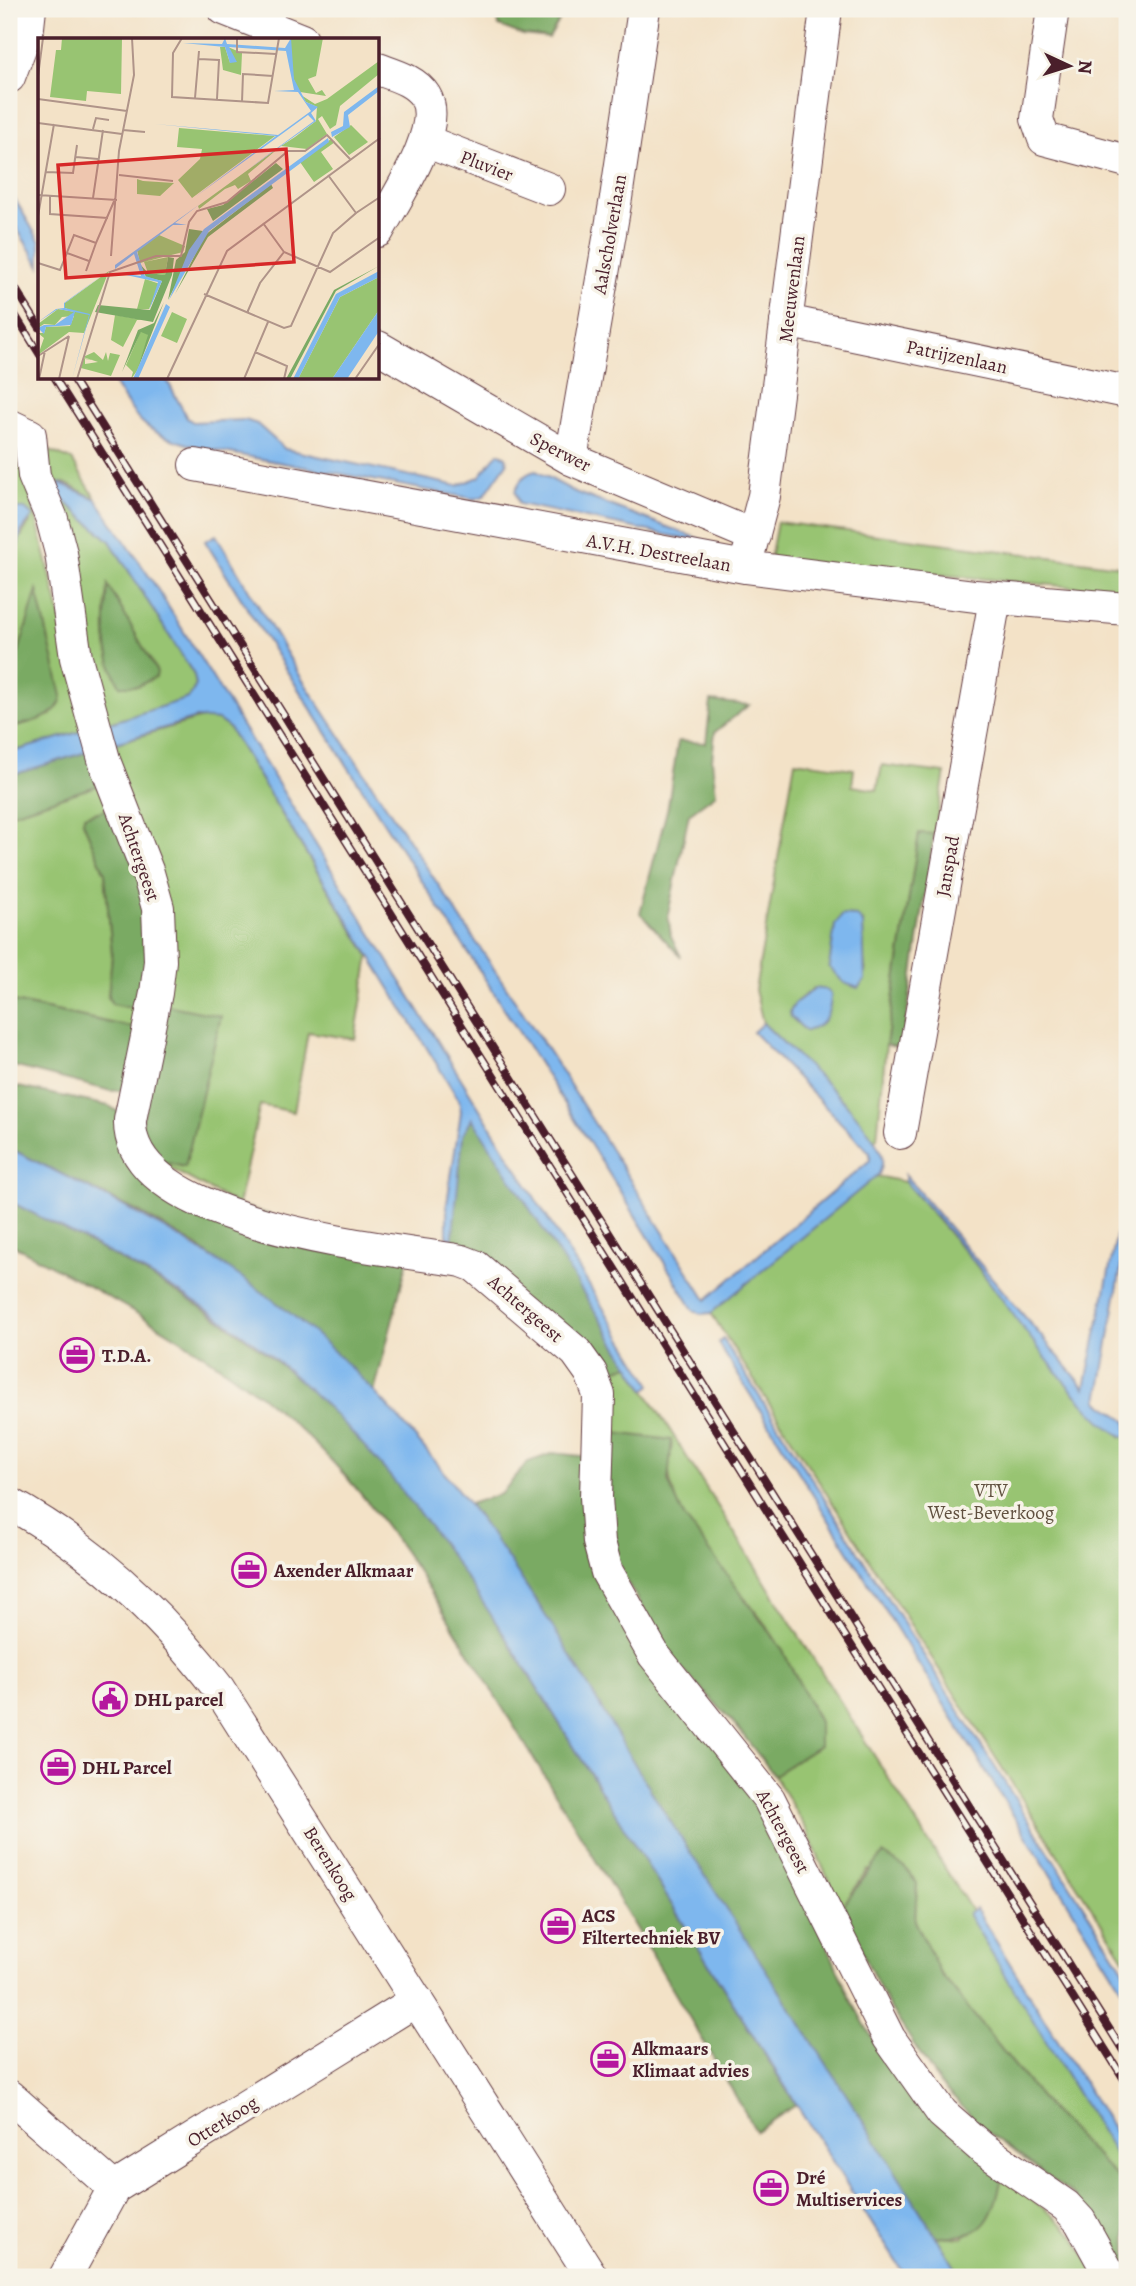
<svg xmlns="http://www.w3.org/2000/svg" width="1136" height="2286" viewBox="0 0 1136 2286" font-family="Alegreya,serif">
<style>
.green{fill:#98c472;stroke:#71724e;stroke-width:2;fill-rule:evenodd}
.forest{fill:#7aaa64;stroke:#626448;stroke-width:2}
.water{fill:#7eb7ee;stroke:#646b8c;stroke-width:2}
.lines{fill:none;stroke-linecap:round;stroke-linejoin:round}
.minor-casing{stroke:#633c42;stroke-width:34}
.minor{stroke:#fff;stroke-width:32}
.rail-casing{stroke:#4a1f2b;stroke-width:8}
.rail{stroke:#f7f3e8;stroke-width:5;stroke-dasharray:16;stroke-linecap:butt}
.labels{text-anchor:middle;stroke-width:7;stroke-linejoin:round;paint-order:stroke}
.street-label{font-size:19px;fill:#4a1f2b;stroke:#f7f3e8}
.poi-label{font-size:19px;font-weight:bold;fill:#4a1f2b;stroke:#f7f3e8;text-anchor:start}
.park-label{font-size:19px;fill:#615140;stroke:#f7f3e8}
.inset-road{fill:none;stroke:#af9489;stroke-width:2}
.view{fill:#d62828;fill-opacity:0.15;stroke:#d62828;stroke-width:3.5}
.inset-edge{fill:none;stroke:#4a1f2b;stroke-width:3.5}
</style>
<rect width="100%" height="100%" fill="#f7f3e8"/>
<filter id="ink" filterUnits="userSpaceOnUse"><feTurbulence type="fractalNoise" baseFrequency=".0143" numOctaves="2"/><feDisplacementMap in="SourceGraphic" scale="14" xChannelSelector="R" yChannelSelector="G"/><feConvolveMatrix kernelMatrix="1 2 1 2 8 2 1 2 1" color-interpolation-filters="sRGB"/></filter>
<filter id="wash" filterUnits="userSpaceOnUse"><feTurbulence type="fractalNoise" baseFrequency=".00686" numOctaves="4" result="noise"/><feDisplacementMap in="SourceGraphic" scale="28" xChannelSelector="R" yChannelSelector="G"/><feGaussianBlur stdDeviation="1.57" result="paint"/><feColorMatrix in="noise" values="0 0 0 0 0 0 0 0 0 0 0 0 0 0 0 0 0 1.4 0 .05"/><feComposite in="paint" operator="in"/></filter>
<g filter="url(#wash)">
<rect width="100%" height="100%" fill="#f3e2c7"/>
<path class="green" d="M17 442 89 729 9 753V728L51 715 9 685C9 642 0 556 30 523L16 509 9 517V477Z
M38 446 72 460 96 499 65 483H60L56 494 110 541 194 675 196 685 189 698 100 726Z
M777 522 1127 567V592L770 559Z
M205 717 218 720 229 728 369 956 355 1039 308 1032 294 1112 260 1105 238 1205 155 1160 184 1167 161 1004 106 746Z
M795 761 854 769 852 786 877 790 882 765 945 773 934 834H919L886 1045 877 1138 873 1141 851 1110 763 1023 755 990ZM863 923 861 942 866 973 829 967ZM814 988 827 990 806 1031 791 1017 790 1011 795 1003Z
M106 783 115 807 83 821 105 873 112 955 108 997 147 1011 144 1030 9 1001V814Z
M876 1176 905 1182 973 1261 1075 1394 1122 1437H1127V1963L711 1313Z
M629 1365 970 1908 1127 2165V2188L1047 2106 940 1973 915 1921 917 1883 868 1870 841 1908 806 1829 774 1775 819 1746C807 1714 797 1680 782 1651 755 1597 667 1527 669 1466L606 1432 600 1375Z
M1002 2177 1055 2217 1075 2237 1097 2277H961L936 2236 963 2238Z"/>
<path class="forest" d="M497 9H566L549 38 523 35 499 26 495 13Z
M108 585 157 672 156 677 138 686H120C102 653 105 621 108 585Z
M37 590 62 696C58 720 29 722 9 728V685Z
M711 701 749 705 715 732 712 760 716 794 689 814 668 914 671 936 681 957 640 913 668 806 678 741 706 743Z
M96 749 106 783 9 814V776Z
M115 807 147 888V1011L112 1004 108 997 112 955 105 873 83 822 84 816Z
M919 833 934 834 902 1048 886 1045Z
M9 1001 144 1030 125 1090 111 1091 9 1065Z
M161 1004 221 1016 185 1167 155 1160 139 1143Z
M9 1085 109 1106 120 1113 145 1175 408 1259 374 1393 339 1356 197 1246 140 1213 9 1148Z
M469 1118 475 1119 629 1365 600 1375 449 1244 463 1135Z
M9 1201C106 1251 202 1299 287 1370 408 1470 487 1608 569 1739 645 1861 721 1983 796 2105L756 2131C673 1989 589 1847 502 1707 445 1614 391 1517 312 1441 225 1356 115 1300 9 1243Z
M606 1432 672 1440 668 1481 683 1515 782 1649 819 1722V1746L774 1775 733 1722 677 1664 627 1582 611 1546Z
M554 1453 589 1457 587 1529 780 1836 849 1996 876 2045 1002 2177C992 2221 986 2239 936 2236L657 1802 538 1604 469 1504 501 1494 528 1462Z
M883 1854 904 1867 917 1883 915 1921 940 1973 1047 2106 1127 2188V2277H1122L1075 2197 984 2129 940 2084 887 2003 841 1908Z"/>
<path class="water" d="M9 189 40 242V266L9 216Z
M111 378H166L187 418 193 422 245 420 257 424 285 449 457 486 479 477 498 453 506 457 507 463 484 496 475 499 197 447C142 431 140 425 111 378Z
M536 471 575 492 715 545 519 504 515 491C520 481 524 473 536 471Z
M60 483 96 499 153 582 651 1385 645 1390 472 1118 463 1135 452 1243H447V1203L461 1112 459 1100 229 728 218 720 196 718 106 746 100 726 189 698 196 685 194 675 110 541 56 494 55 488Z
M25 509 33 516 21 532 9 584V517L16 509Z
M216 535 302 679 551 1055 706 1300 870 1160V1153L753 1032 763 1023C796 1057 862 1110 881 1153 884 1160 882 1167 879 1174L711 1313 701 1314 694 1311C536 1051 365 799 205 541Z
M89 729 96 749 9 776V753Z
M842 915 857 916 863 923 865 980 858 988 844 983 829 967 835 925Z
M815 988 827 990 831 994C831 1012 825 1027 806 1031L791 1017 790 1011 795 1003Z
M9 1148C126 1206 245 1265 340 1357 416 1431 481 1515 538 1604 581 1670 618 1739 660 1805 760 1963 864 2118 961 2277H906C804 2118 704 1957 605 1797 511 1647 424 1490 290 1372 207 1299 106 1251 9 1201Z
M905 1175 1085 1388 1127 1184V1232L1098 1401 1127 1421V1437C1093 1433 1001 1296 976 1264 953 1236 929 1209 905 1182Z
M723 1339 1127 1975V1997L718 1343Z
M976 1909 1127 2152V2174L968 1914Z"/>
</g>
<g filter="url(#ink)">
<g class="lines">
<g class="minor-casing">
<path id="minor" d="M224 9 302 40
M1053 9 1037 119 1044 139 1127 161
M378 69C394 75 415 80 425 96 445 128 394 201 378 231
M9 77 28 27 30 9
M425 141 549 189
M786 321 1127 392
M378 347 571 459 754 536
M9 425 30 435 34 476 52 519 61 553 76 658 105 763 148 873 158 908 160 961 156 993 130 1120C126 1225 386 1248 462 1261L475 1266 576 1352 591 1373 599 1395 596 1497 599 1542 607 1572 654 1655 769 1799 889 2038 942 2113 982 2148 1066 2206 1080 2221 1111 2277
M571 459 616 198 644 9
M195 465 745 567 975 596 1127 609
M745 567 764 496 826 9
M900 1133 995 599
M9 1503C93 1549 161 1613 219 1689L592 2277
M9 2096 114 2188
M65 2277 114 2188 417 2000"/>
</g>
<use href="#minor" class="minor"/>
<g class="rail-casing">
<path id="rail" d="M9 278 40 328
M9 305 40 355
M55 378 1127 2084
M72 378 1127 2057"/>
</g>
<use href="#rail" class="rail"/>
</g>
</g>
<defs>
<g id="office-ring" transform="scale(1.75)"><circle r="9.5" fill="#f7f3e8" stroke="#b5179e" stroke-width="1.5"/><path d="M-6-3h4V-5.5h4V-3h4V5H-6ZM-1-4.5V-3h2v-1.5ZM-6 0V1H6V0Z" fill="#b5179e"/></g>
<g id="civic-ring" transform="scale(1.75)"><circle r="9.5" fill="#f7f3e8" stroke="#b5179e" stroke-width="1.5"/><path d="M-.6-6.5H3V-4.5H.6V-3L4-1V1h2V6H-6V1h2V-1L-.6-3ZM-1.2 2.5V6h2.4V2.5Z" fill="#b5179e"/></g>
</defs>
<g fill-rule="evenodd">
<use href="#office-ring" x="77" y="1355"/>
<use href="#office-ring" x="249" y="1570"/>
<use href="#civic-ring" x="110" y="1699"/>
<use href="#office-ring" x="58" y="1767"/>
<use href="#office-ring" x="558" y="1926"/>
<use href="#office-ring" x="608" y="2059"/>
<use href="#office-ring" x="771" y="2188"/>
</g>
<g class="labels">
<g class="street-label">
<text transform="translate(487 165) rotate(21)" y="7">Pluvier</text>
<text transform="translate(609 234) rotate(-80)" y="7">Aalscholverlaan</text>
<text transform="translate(791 289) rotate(-83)" y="7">Meeuwenlaan</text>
<text transform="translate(957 356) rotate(12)" y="7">Patrijzenlaan</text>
<text transform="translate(561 451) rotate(27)" y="7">Sperwer</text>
<text transform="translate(659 552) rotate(10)" y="7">A.V.H. Destreelaan</text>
<text transform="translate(140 857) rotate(71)" y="7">Achtergeest</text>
<text transform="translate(947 866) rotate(-80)" y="7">Janspad</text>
<text transform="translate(526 1308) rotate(41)" y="7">Achtergeest</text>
<text transform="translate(784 1831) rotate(62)" y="7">Achtergeest</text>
<text transform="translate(331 1863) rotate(58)" y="7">Berenkoog</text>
<text transform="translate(222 2121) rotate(-32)" y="7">Otterkoog</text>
</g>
<g class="poi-label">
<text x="102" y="1362">T.D.A.</text>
<text x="274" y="1577">Axender Alkmaar</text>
<text x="134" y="1706">DHL parcel</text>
<text x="82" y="1774">DHL Parcel</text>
<text x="582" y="1922">ACS<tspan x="582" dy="22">Filtertechniek BV</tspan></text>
<text x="632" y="2055">Alkmaars<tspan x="632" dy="22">Klimaat advies</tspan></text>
<text x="796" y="2184">Dré<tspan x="796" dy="22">Multiservices</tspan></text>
</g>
<g class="park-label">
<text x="991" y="1497">VTV<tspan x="991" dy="22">West-Beverkoog</tspan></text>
</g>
</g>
<g transform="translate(38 38)">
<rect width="341" height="341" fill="#f3e2c7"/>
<path d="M24 0H84L83 56 49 53 48 63 12 59 18 12H23ZM253 0H285L278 38 270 41 278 55 284 52 288 58 262 54 258 49 251 23ZM182 9H187L192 25 190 9 204 15 203 37 185 32ZM341 23V36L302 68 298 87 292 91 284 78 280 81 289 96 269 111 243 108 210 136 213 143 200 151 197 147 187 151 161 171 160 168 243 108 257 99 278 83 279 69 268 64 263 57 277 66 289 61ZM313 87 330 104 311 117 296 99ZM141 90 237 98 154 160 140 142 162 121 164 111 139 109ZM293 101 297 104 283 114 295 131 276 144 262 124ZM99 141 105 143 136 145 122 158 99 156ZM121 197 147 208 145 214 102 225 99 212ZM130 219 127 237 110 235 106 224ZM71 233 46 295 31 294 0 317 6 300 0 295H6L8 289 32 288 36 278 24 279 17 287 6 286 0 290V286L20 271 37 274 27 270V265ZM341 239V272L294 341H260L302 259ZM107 241 122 246 111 271H99ZM134 274 149 281 139 305 123 298ZM77 277 106 282H99L85 309 73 302ZM103 293 111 297 99 333 93 341 95 334 88 327ZM56 314 65 322 68 314 70 323 72 315 82 317 73 338 43 330 45 320 55 322 47 321V326L60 324 45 319Z" fill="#98c472"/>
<path d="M238 125 245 131 175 183 169 171 185 167ZM233 146 235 150 170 199 137 256 167 197ZM151 191 165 193 130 262 138 222 147 214ZM130 219 136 220 134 237 115 284 57 274 60 267 112 272 124 243 108 239 102 226 110 235 127 237ZM341 228 298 253 252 341H248L296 252ZM126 264 99 333 110 297 103 294 84 334 100 292 116 285Z" fill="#7aaa64"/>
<path d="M187 0 189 6 247 10 253 0 256 41 268 64 280 69 273 75 278 83 212 130 276 83 270 77 157 159 238 98 117 86 240 97 273 73 260 54 236 53 256 52 248 13 191 9 199 24 192 25 187 9 145 5 184 6ZM341 48V53L310 77 312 89 294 99 293 94 305 88 306 74ZM290 100 291 104 171 193 131 262 151 212 166 191ZM162 166 137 185 149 187H135L99 214 107 238 124 243 111 272 120 244 79 235 103 238 96 216 77 231V227ZM341 233V239L302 259 260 341H255L298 256ZM66 236 27 265V270L52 276 34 341 51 277 37 274 33 287 8 289 6 296 0 290 6 287H17L36 274 20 271 0 284 18 271 26 270V265ZM128 266 132 269 100 341H95ZM341 272V293L309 341H294Z" fill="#7eb7ee"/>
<path class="inset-road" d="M144 0 135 15 134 59 230 65 241 0M199 0V14L238 16M161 21 181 22 179 61M0 38 5 0M157 60 161 13M0 61 89 73M204 64 205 36 235 38M0 85 84 96M55 91 58 80 71 82M85 92 107 94M38 119 60 121M8 134 35 135 39 107M81 137 135 143M0 157 79 162M12 158V176L70 180M55 160 65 92M318 175 342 159M0 178 16 86M225 185 246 214 292 234 342 199M29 215 51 223M73 218 81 113 96 37 94 0M0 225 22 232 36 197 58 205 77 161M48 233 58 205M166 256 246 290 253 288 295 195 318 175 290 137M209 275 222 245 246 214M217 314 249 328 246 341M0 318 31 298M1 341 7 313M21 341 31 298M39 341 72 234 118 218H143L151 184 159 173 189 164 250 113H267L289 97 312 121M129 341 189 213 342 100M206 341 230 284M317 341 342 305"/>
<path class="view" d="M248 111 256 224 28 240 20 127Z"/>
<rect width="341" height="341" class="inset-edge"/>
</g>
<rect width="1136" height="2286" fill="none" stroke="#f7f3e8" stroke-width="35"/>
<g transform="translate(1069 66) rotate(94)" stroke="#f7f3e8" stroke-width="5" paint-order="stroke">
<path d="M0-5L12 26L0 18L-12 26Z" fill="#4a1f2b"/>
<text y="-10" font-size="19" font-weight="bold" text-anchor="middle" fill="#4a1f2b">N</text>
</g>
</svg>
